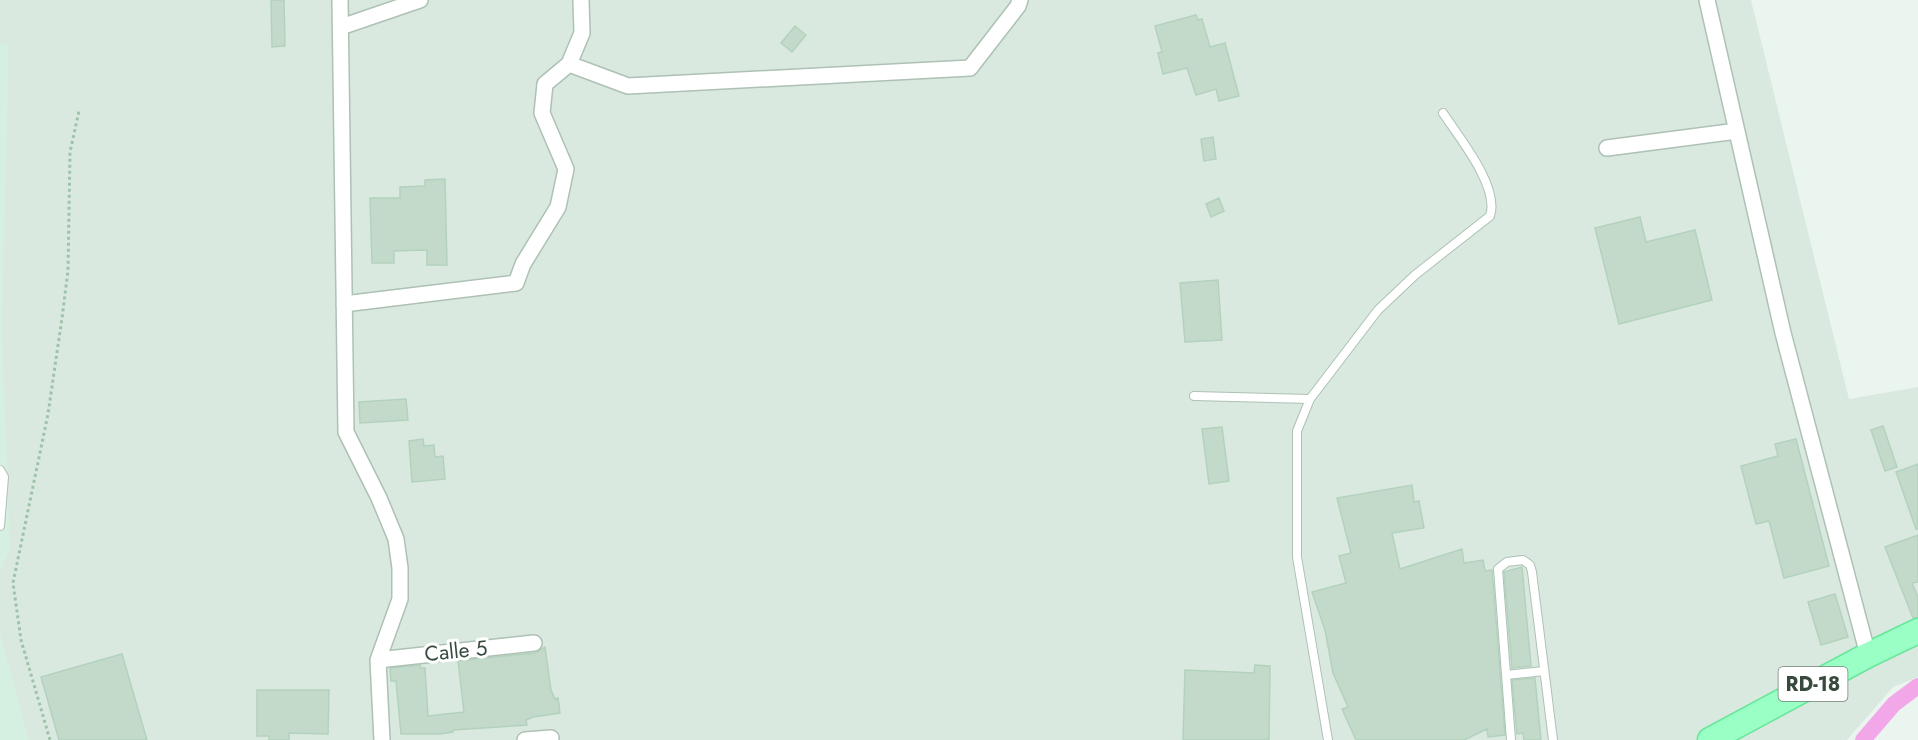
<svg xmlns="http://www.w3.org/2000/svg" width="1918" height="740" viewBox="0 0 1918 740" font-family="Jost,sans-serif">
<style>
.residential{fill:#d9e9df}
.education{fill:#d5efe0}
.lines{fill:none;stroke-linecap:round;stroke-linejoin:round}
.canal{stroke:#f2a7e9;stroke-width:16}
.building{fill:#c3daca;stroke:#b3d2bd;stroke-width:1.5}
.lane-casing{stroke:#adc1b4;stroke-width:10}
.street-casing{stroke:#adc1b4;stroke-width:18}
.primary-casing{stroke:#68e69b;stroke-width:27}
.path{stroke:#9ec3ab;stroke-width:3;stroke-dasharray:3 3;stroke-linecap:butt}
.lane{stroke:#fff;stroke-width:8}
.street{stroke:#fff;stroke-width:15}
.primary{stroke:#9affc4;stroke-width:24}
.labels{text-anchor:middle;stroke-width:6;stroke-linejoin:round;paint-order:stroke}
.shield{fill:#fff;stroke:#748078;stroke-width:1.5}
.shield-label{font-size:20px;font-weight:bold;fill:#384a3e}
.street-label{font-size:21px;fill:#384a3e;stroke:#fff}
</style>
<rect width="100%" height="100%" fill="#ebf5ef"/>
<path class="residential" d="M0 0H1751L1849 399 1918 387V677L1893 687 1847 740H0Z"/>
<path class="education" d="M9 43 2 327 10 549 0 572V45Z
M0 633 29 740H0Z"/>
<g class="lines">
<path class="canal" d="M1863 740 1894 704 1918 686"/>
</g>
<path class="building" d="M271 0H284L285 46 272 47Z
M1196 15 1198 20 1202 19 1210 47 1225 43 1239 96 1219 101 1216 89 1196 95 1187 68 1163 74 1158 53 1162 52 1155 26Z
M795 26 806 35 792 52 781 43Z
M1213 137 1216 159 1204 161 1201 139Z
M445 179 447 265H427V250L394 251V263H372L370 198H400V187L425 186V180Z
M1219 198 1224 211 1211 217 1206 204Z
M1640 217 1646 242 1695 230 1712 300 1619 324 1595 228Z
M1218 280 1222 340 1185 342 1180 283Z
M406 399 408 420 360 423 359 402Z
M1883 426 1897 467 1885 471 1871 430Z
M1222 427 1229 481 1209 484 1202 429Z
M423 439 424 446 434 445 435 457 443 456 445 479 412 482 409 441Z
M1796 439 1829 566 1784 578 1769 521 1756 524 1741 466 1778 456 1775 444Z
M1918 464V529H1916L1896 472Z
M1412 485 1414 502 1419 501 1424 528 1392 533 1400 569 1462 549 1464 563 1483 560 1485 571 1492 570 1505 735 1488 737 1487 729 1464 740H1356L1342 709 1348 707 1333 673 1325 630 1312 592 1346 583 1339 556 1351 553 1337 498Z
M1918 535V582L1912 583 1918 597V617L1913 618 1885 547Z
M1522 567 1531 666 1512 668 1504 572Z
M1835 594 1848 637 1821 645 1808 602Z
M545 647 551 690 555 699 558 698 560 713 533 717 526 720 527 725 453 730V732L440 734H401L396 681H391L390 668 420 665V668H425L428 716 464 712 458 661 535 653Z
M122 654 147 740H59L41 677Z
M1255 665 1270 666 1269 740H1183L1185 670 1254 673Z
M1535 678 1541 740H1524L1523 733 1517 734 1512 680Z
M257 690H329L328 734 289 733V740H269V736H257Z"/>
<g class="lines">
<g class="lane-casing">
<path id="lane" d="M1194 396 1310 399
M0 470 4 477 0 526
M1506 675 1544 671
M1328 740 1297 557V431L1310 399 1378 310 1415 275 1490 216C1500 187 1458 136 1443 113
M1511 740 1498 569 1507 562 1523 560 1530 565 1532 572 1553 740"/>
</g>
<g class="street-casing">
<path id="street" d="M340 0 346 432 379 498 396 539 400 568V599L378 660 382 740
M1707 0 1783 333 1868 655
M341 27 420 0
M569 64 582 33 581 0
M1607 148 1737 131
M344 304 516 283 523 264 558 207 566 169 542 113 545 84 569 64 628 86 970 68 1018 6 1020 0
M378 660 534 643
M525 740 551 738"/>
</g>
<g class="primary-casing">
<path id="primary" d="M1710 740 1868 655 1918 631"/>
</g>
<path class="path" d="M50 740 21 640 13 583 48 414 62 318 68 271 70 152 79 111"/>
<use href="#lane" class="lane"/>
<use href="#street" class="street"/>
<use href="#primary" class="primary"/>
</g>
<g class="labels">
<rect class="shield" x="1778.5" y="667" width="69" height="34" rx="4.5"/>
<g class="shield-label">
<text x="1813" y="691">RD-18</text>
</g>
<g class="street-label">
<text transform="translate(456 651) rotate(-6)" y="7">Calle 5</text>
</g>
</g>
</svg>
